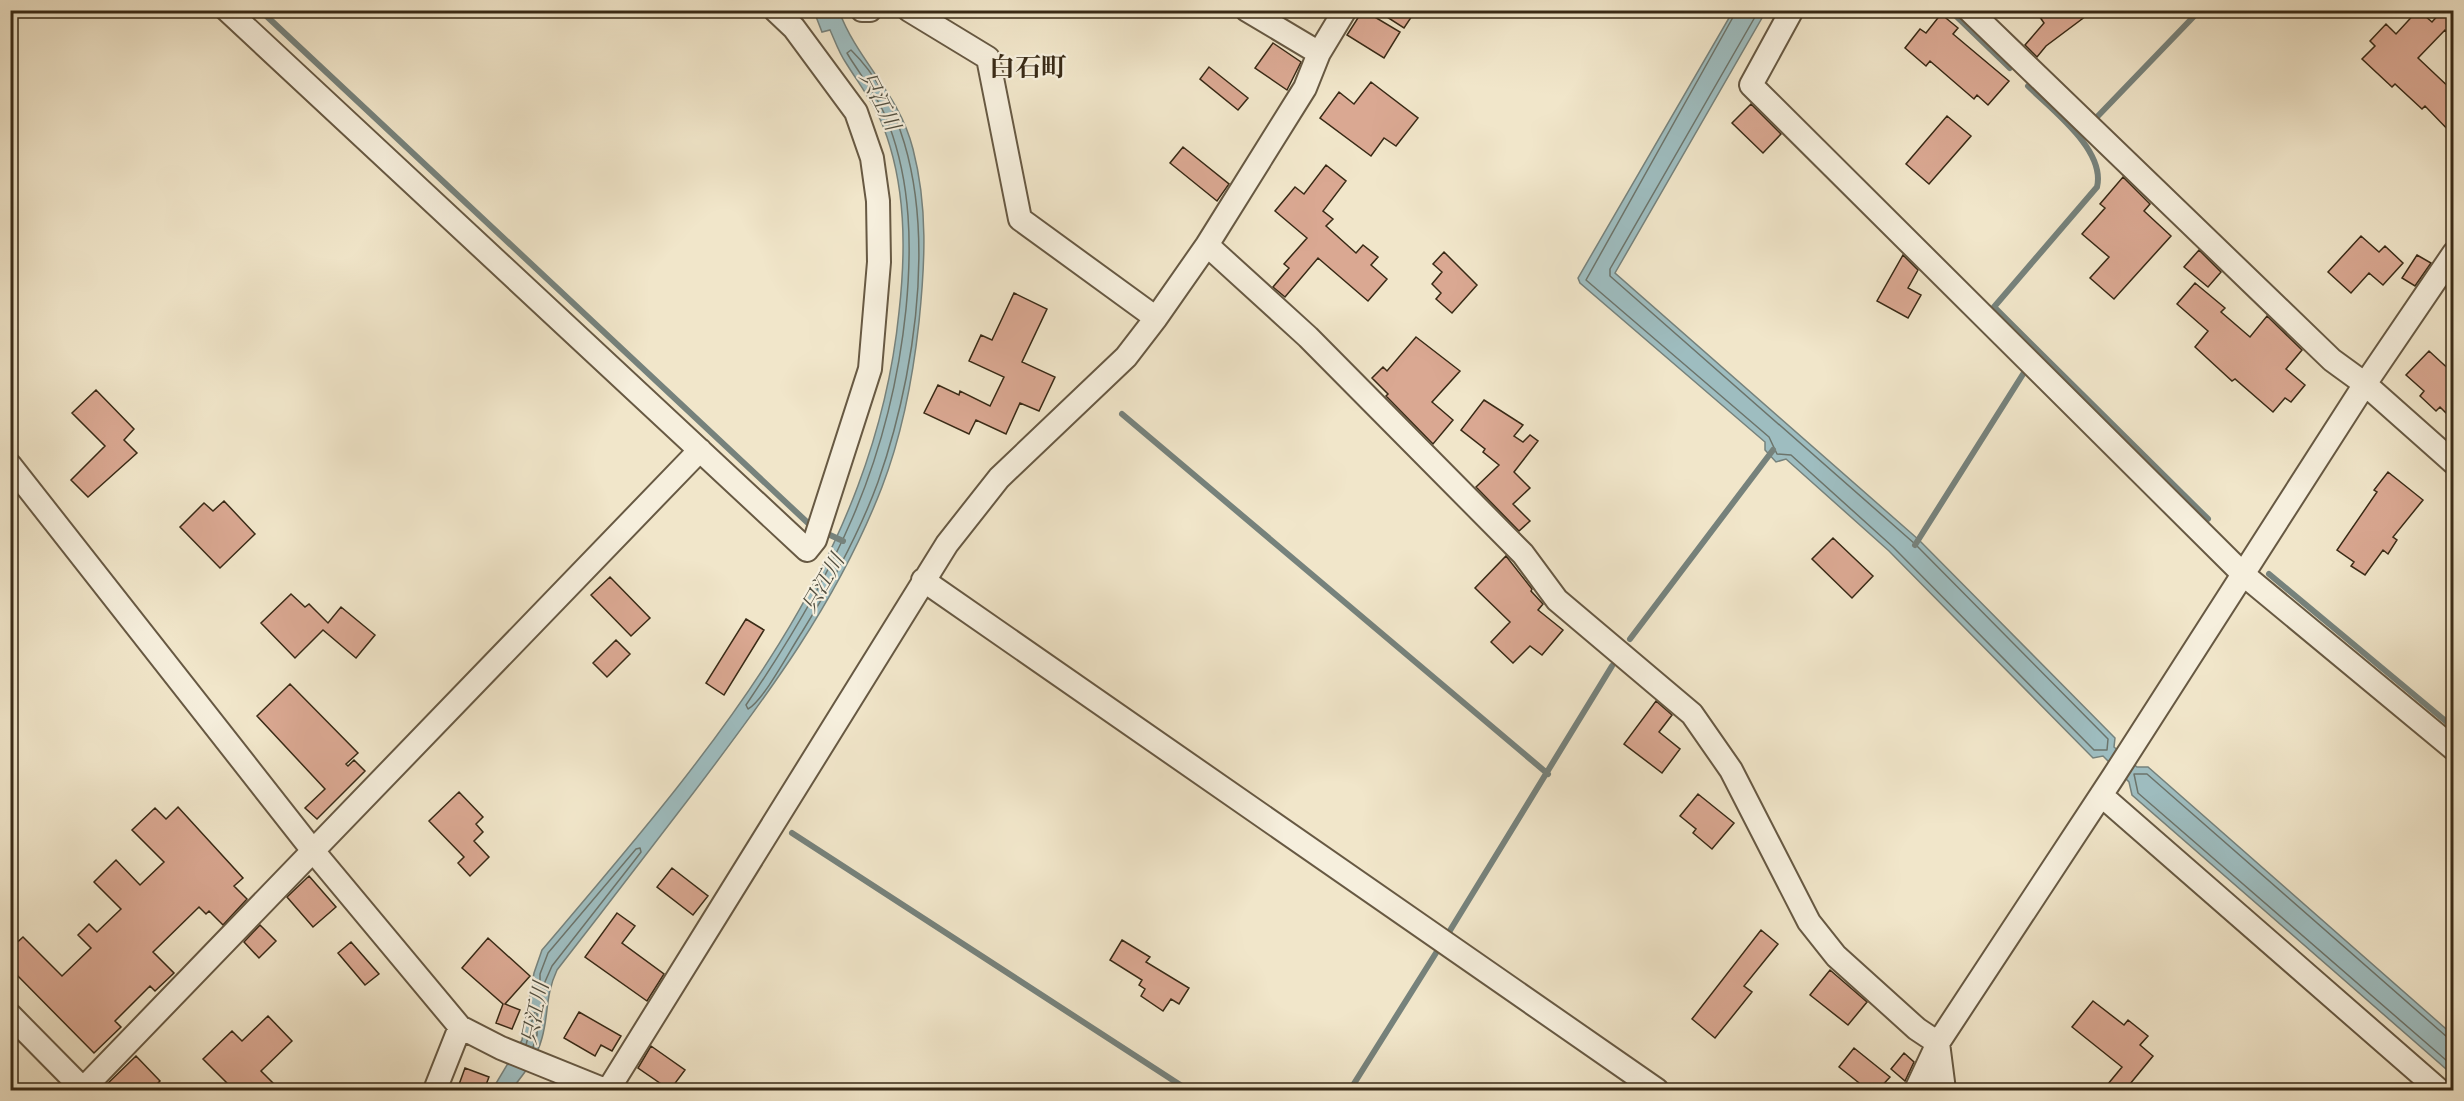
<svg xmlns="http://www.w3.org/2000/svg" width="2464" height="1101" viewBox="0 0 2464 1101" font-family="'IM FELL French Canon','Noto Serif JP',serif">
<style>
.water{fill:#9ebdc0;stroke:#76827c;stroke-width:1.5}
.lines{fill:none;stroke-linecap:round;stroke-linejoin:round}
.shore{stroke:#6c746b;stroke-width:1.5}
.stream{stroke:#76827c;stroke-width:6}
.building{fill:#daa892;stroke:#392a16;stroke-width:1.5}
.minor-casing{stroke:#675943;stroke-width:26}
.minor{stroke:#f6efdd;stroke-width:22}
.labels{text-anchor:middle;stroke-width:4.5;stroke-linejoin:round;paint-order:stroke}
.water-label{font-size:21px;font-style:italic;fill:#524f40;stroke:#f6efdd}
.district-label{font-size:26px;font-weight:bold;fill:#392a16;stroke:#f6efdd}
</style>
<rect width="100%" height="100%" fill="#f1e6ca"/>
<filter id="stains"><feTurbulence type="fractalNoise" baseFrequency=".00333" numOctaves="4"/><feColorMatrix values="0 0 0 0 .2 0 0 0 0 .09 0 0 0 0 .02 0 0 0 .5 -.17"/></filter>
<radialGradient id="worn" r=".72"><stop offset=".6" stop-color="#630" stop-opacity="0"/><stop offset="1" stop-color="#630" stop-opacity=".3"/></radialGradient>
<path class="water" d="M819 11H839C858 62 899 93 913 149 928 207 925 264 919 322 913 377 902 435 882 487 838 601 767 696 694 792 648 852 603 911 557 970 545 996 549 1013 542 1038 537 1058 523 1075 511 1090H492L522 1040 534 973 542 950C703 760 873 570 899 312 906 250 906 185 883 126 874 103 859 84 846 63 839 53 835 41 830 30L822 32 815 14Z
M1733 11H1766L1615 273 1919 540 2115 738 2114 747 2137 767H2148L2453 1035V1075L2132 795 2129 782 2103 756 2093 758 1889 551 1786 459 1776 462 1765 450V442L1580 283 1578 278Z"/>
<g class="lines">
<path class="shore" d="M1737 10 1586 280 1769 437 1777 454 1791 455 1893 547 2094 750H2107L2108 739 1915 544 1610 276V269L1759 10
M851 50C953 151 921 360 878 482 859 534 831 585 802 632 790 650 764 700 748 709L746 705C833 577 890 465 906 309 912 247 911 184 889 125 880 100 864 80 850 58L847 53Z
M640 848 641 852 631 865 552 966 544 984 540 985V974L548 953 636 849Z
M2454 1039 2447 1037 2147 774H2134L2138 793 2454 1067
M526 1045 534 1013 537 1012V1035L533 1047"/>
<path class="stream" d="M260 10 809 524
M1950 10 2010 68
M2028 86C2052 110 2106 150 2097 187L1994 307 2208 519
M2096 118 2200 10
M1122 414 1548 774
M830 535 843 541
M1915 545 2025 371
M2269 574 2454 728
M1630 639 1773 450
M792 833 1188 1090
M1446 937 1612 666
M1350 1090 1441 945"/>
</g>
<path class="building" d="M1363 10 1400 32 1384 58 1347 35Z
M1376 10H1416L1404 28Z
M2035 10H2094L2046 46 2037 57 2025 45 2044 23Z
M2418 10 2432 22 2443 10H2454V38L2445 30 2418 58 2454 92V136L2425 106 2422 109 2395 84 2392 87 2362 59 2375 46 2370 41 2386 24 2396 34Z
M1941 14 1958 28 1953 34 2009 81 1988 105 1977 95 1974 99 1930 61 1926 66 1905 48 1920 29 1926 33Z
M1273 43 1301 62 1287 90 1255 68Z
M1209 67 1248 98 1238 110 1200 79Z
M1371 82 1418 118 1396 146 1384 138 1371 156 1320 118 1339 92 1354 104Z
M1751 104 1781 134 1763 153 1732 123Z
M1947 116 1971 136 1929 184 1906 164Z
M1183 147 1229 184 1217 201 1170 163Z
M1326 165 1346 181 1323 211 1333 219 1326 226 1356 253 1363 245 1378 257 1371 265 1387 279 1368 301 1318 258 1285 297 1273 287 1289 268 1284 264 1307 238 1275 211 1295 187 1304 194Z
M2123 177 2150 204 2144 211 2171 236 2114 299 2090 278 2109 257 2082 234 2105 208 2100 204Z
M2361 236 2379 252 2385 246 2403 263 2383 285 2369 273 2351 293 2328 272Z
M2199 250 2221 272 2208 287 2184 267Z
M1444 252 1477 285 1452 313 1436 299 1441 293 1432 284 1442 272 1433 264Z
M1903 255 1918 270 1908 288 1921 295 1908 318 1877 301Z
M2417 255 2431 263 2415 286 2402 278Z
M2195 283 2225 308 2221 312 2250 337 2267 316 2302 350 2286 369 2305 385 2291 402 2285 398 2273 412 2235 379 2232 381 2195 347 2208 331 2177 304Z
M1014 293 1047 309 1022 362 1055 377 1039 411 1020 403 1006 434 976 420 969 434 924 413 938 385 959 395 960 391 990 406 1004 377 969 361 981 335 992 340Z
M1416 337 1460 371 1432 402 1453 420 1433 444 1386 396 1388 394 1372 378 1383 367 1387 371Z
M2429 351 2454 374V406L2446 413 2440 407 2436 411 2420 396 2424 391 2406 375Z
M96 390 134 429 124 440 137 453 88 497 71 480 105 446 72 413Z
M1484 400 1523 425 1514 436 1523 442 1530 435 1538 441 1514 472 1530 488 1513 504 1530 521 1519 531 1476 487 1499 465 1483 452 1485 449 1461 430Z
M2388 472 2423 500 2393 537 2397 540 2388 554 2383 550 2365 575 2351 566 2354 562 2337 550 2377 492 2374 490Z
M224 501 255 534 220 568 180 527 204 503 213 511Z
M1833 538 1873 576 1852 598 1812 559Z
M1506 556 1532 589 1531 591 1543 604 1538 610 1563 630 1542 655 1530 646 1513 663 1491 642 1510 622 1475 588Z
M610 577 650 618 631 636 591 595Z
M291 594 305 607 309 604 328 623 341 607 375 635 356 658 323 630 295 658 261 623Z
M746 619 764 630 724 695 706 683Z
M616 640 630 654 607 677 593 663Z
M290 684 358 753 346 764 348 766 354 760 365 771 317 819 305 808 325 789 257 716Z
M1656 701 1672 715 1659 732 1680 749 1662 773 1624 744Z
M459 792 483 817 476 824 483 832 474 841 489 857 470 876 458 863 464 857 429 821Z
M1698 794 1734 823 1712 849 1693 833 1696 829 1680 816Z
M178 807 243 878 234 886 247 899 223 925 209 911 206 914 199 907 153 952 174 973 155 991 150 986 115 1021 121 1027 94 1053 10 968V949L23 937 62 976 91 948 78 935 89 924 97 932 121 909 94 882 116 860 140 885 164 862 132 830 155 808 166 819Z
M672 868 708 896 693 915 657 887Z
M309 876 336 907 313 927 287 897Z
M617 913 635 926 622 943 664 974 647 1001 585 957Z
M260 925 276 941 259 958 244 942Z
M1761 930 1778 944 1744 986 1752 992 1715 1038 1692 1019Z
M488 938 530 976 505 1004 520 1010 512 1029 496 1023 503 1004 462 968Z
M1122 940 1150 957 1146 962 1189 988 1179 1004 1171 999 1163 1011 1141 996 1145 989 1139 985 1142 980 1110 960Z
M351 942 379 974 365 985 338 953Z
M1830 970 1867 1002 1848 1025 1810 995Z
M2093 1001 2124 1025 2128 1020 2148 1036 2140 1045 2153 1056 2125 1090H2103L2122 1067 2072 1027Z
M579 1012 621 1036 612 1051 601 1045 595 1056 564 1038Z
M268 1016 292 1041 261 1071 280 1090H234L203 1059 232 1031 242 1041Z
M651 1046 685 1070 670 1090 638 1068Z
M1854 1048 1890 1077 1878 1090H1868L1839 1067Z
M1904 1053 1914 1062 1905 1081 1891 1069Z
M136 1056 160 1081 151 1090H101Z
M465 1068 489 1077 484 1090H457Z"/>
<g class="lines">
<g class="minor-casing">
<path id="minor" d="M227 10 807 550 815 540 870 369 879 262 878 201 872 158 856 112 794 28 775 10
M862 10H870
M909 10 988 58 1020 219 1156 318
M1247 10 1319 53
M1792 10 1751 85 2244 575 2454 749
M1969 10 2332 360 2365 384 2454 463
M1207 245 1308 337 1523 554 1557 600 1692 714 1731 770 1809 922 1836 956 1917 1029 1938 1043 1944 1090
M10 465 314 852 460 1027 501 1048 605 1090
M923 580 1657 1090
M2101 795 2439 1090
M10 1015 84 1090
M83 1089 700 450
M435 1090 460 1027
M608 1090 947 544 999 478 1126 357 1156 318 1207 245 1305 88 1319 53 1345 10
M1916 1090 1938 1043 2113 777 2365 384 2454 253"/>
</g>
<use href="#minor" class="minor"/>
</g>
<g class="labels">
<g class="water-label">
<text transform="translate(880 101) rotate(63)" y="7">只江川</text>
<text transform="translate(823 583) rotate(-60)" y="7">只江川</text>
<text transform="translate(535 1013) rotate(-78)" y="7">只江川</text>
</g>
<g class="district-label">
<text x="1028" y="76">白石町</text>
</g>
</g>
<rect width="2464" height="1101" fill="none" stroke="#f1e6ca" stroke-width="36"/>
<rect x="12" y="12" width="2440" height="1077" fill="none" stroke="#392a16" stroke-width="3"/>
<rect x="18" y="18" width="2428" height="1065" fill="none" stroke="#392a16" stroke-width="1.5"/>
<rect width="100%" height="100%" filter="url(#stains)"/>
<rect width="100%" height="100%" fill="url(#worn)"/>
</svg>
